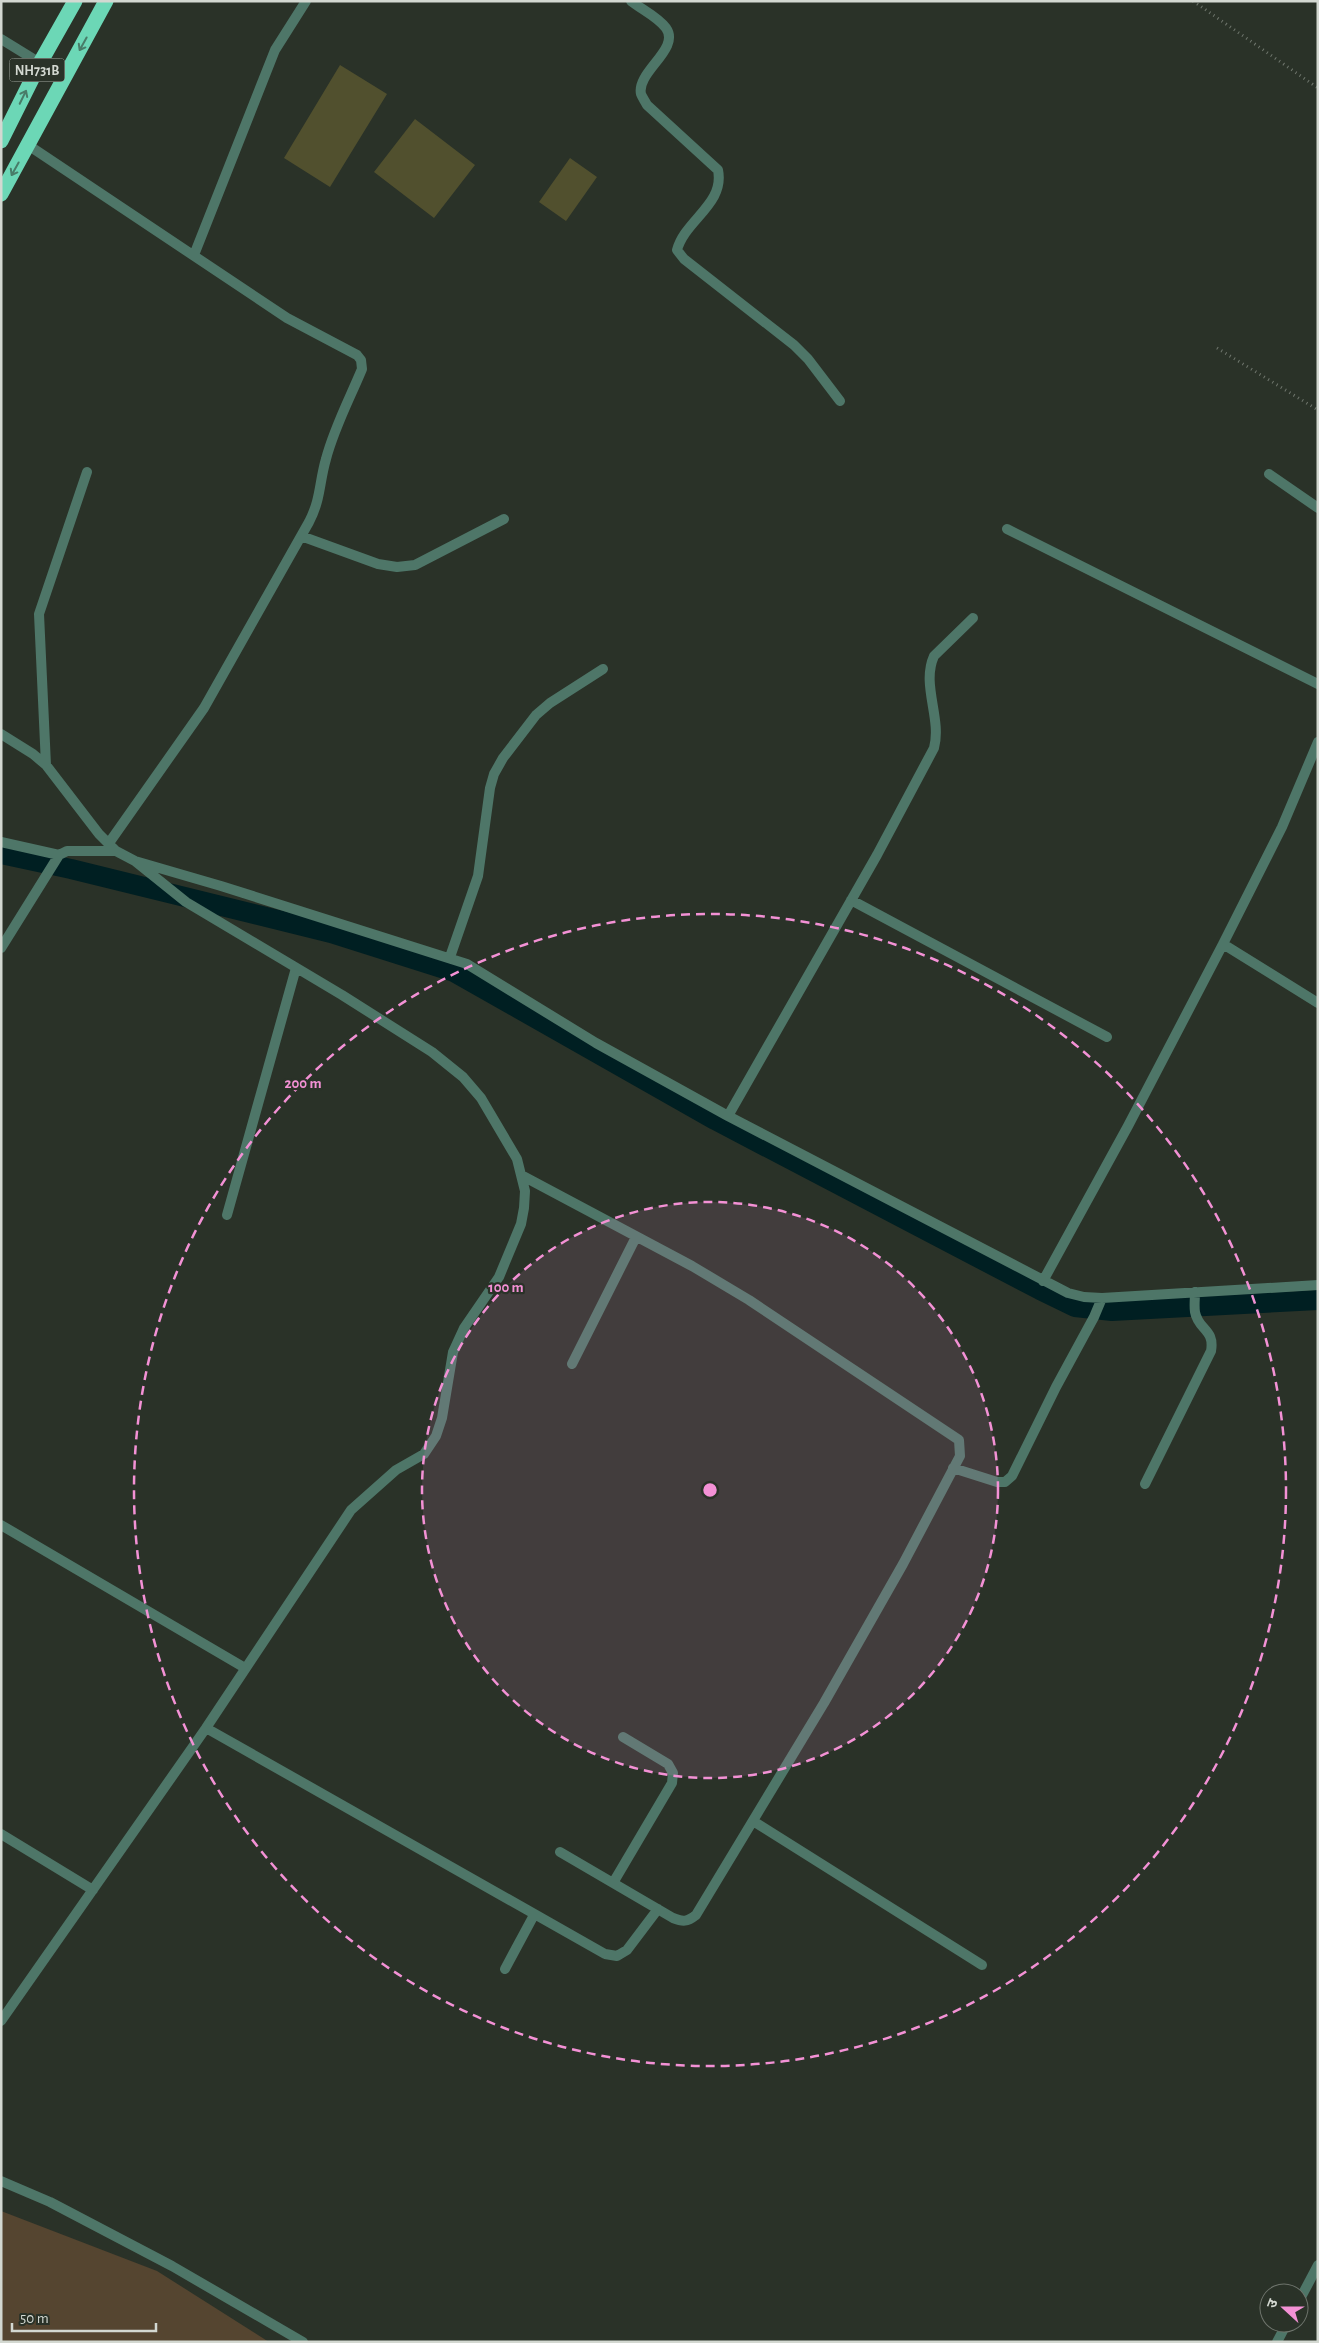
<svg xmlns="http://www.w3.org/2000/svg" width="1319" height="2343" viewBox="0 0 1319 2343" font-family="'Alegreya Sans','Noto Sans Devanagari',sans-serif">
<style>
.green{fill:#554530}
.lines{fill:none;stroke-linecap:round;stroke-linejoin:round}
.canal{stroke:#001f22;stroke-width:20}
.building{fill:#51502e}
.path{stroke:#70776e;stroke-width:3;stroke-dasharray:1 4;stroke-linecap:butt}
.street{stroke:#4e7668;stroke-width:10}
.highway{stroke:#6cd7b6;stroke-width:15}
.oneway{stroke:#487c68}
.ring{fill:none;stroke:#f391d5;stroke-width:2.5;stroke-dasharray:9 6}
.labels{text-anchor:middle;stroke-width:4.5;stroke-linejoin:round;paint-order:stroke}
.shield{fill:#2a3228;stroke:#a0a69e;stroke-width:1}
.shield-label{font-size:14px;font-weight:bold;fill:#d3d8d1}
.centre{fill:#f391d5;stroke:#2a3228;stroke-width:2.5}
.ring-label{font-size:15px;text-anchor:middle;font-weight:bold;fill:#f391d5;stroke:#2a3228;stroke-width:4.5;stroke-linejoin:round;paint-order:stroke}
</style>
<rect width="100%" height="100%" fill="#2a3228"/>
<path class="green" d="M1 2211 157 2271 269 2342H1Z"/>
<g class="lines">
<path class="canal" d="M1 854 71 869 331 933 454 972 715 1120 1040 1290 1075 1307 1112 1311 1318 1300"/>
</g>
<path class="building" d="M340 65 387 94 330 187 284 158Z
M415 119 475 165 434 218 374 172Z
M570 158 597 177 566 221 539 202Z"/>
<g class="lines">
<path class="path" d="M1193 1 1318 88
M1217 348 1318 410"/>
<path class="street" d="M631 1C641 9 658 17 666 28 681 49 636 72 641 94 642 97 645 101 647 105L718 170C725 204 685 220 677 250L684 259 794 345 808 359 840 401
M1 39 40 63
M28 145 287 318 357 355 361 360 362 369C350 398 334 428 326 459 319 483 321 499 309 522L204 708 109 843
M194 255 275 50 306 1
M1269 474 1318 508
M1007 529 1318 684
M301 536 378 564 397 567 415 565 504 519
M1 734 33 754 46 765 99 834 116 851 135 861 221 886 467 964 596 1043 728 1116 1068 1293 1084 1297 1102 1298 1318 1285
M46 765 39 614 87 472
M1 842 59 855
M851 900 1107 1037
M1223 944 1318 1003
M1 948 59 855 67 851H116
M450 957 478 876 490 788 494 774 503 758 536 715 550 703 603 669
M728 1116 877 855 934 748C942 718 921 685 934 656L973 618
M521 1175 692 1266 749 1300 959 1440 960 1456 903 1564 824 1703 696 1915C687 1922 683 1922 673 1918L560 1852
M227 1215 296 968
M1043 1281 1128 1126 1223 944 1282 827 1318 742
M572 1364 636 1237
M953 1468 997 1482H1005L1012 1476 1056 1387 1094 1317 1102 1298
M1145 1484 1211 1351C1215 1329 1198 1330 1195 1312 1194 1306 1195 1299 1195 1292
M1 1525 245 1668
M206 1728 605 1954 617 1956 627 1950 658 1909
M753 1821 982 1965
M1 1834 93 1890
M613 1883 672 1783 673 1773 668 1764 623 1737
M505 1969 534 1915
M1 2021 206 1728 351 1510 396 1470 424 1454 436 1436 442 1418 453 1352 464 1328 499 1277 521 1224 524 1208 525 1191 517 1159 481 1098 463 1077 432 1052 342 995 186 902 135 861
M1 2181 50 2202 172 2266 303 2342
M1299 2301 1318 2265
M1277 2342 1287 2323"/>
<path class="highway" d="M1 141 40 63 75 1
M1 194 106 1"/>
</g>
<defs><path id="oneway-shaft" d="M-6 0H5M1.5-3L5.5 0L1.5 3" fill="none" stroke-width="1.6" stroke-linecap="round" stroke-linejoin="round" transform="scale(1.25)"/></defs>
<g class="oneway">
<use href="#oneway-shaft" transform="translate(83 44) rotate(119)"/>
<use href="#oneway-shaft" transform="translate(23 97) rotate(-64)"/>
<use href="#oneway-shaft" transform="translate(15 169) rotate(119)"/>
</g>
<circle cx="710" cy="1490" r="288" fill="#f391d5" fill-opacity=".12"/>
<g class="ring">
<circle cx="710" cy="1490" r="288"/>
<circle cx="710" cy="1490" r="576"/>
</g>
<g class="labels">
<rect class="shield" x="9.5" y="58.5" width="55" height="23" rx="4"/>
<g class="shield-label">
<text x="37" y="75">NH731B</text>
</g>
</g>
<circle cx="710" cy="1490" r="8" class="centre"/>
<g class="ring-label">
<text x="303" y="1088">200 m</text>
<text x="506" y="1292">100 m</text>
</g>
<rect width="1319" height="2343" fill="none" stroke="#d3d8d1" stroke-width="5"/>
<g transform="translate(1284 2308) rotate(291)"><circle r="24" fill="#2a3228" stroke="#6e746c"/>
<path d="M0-4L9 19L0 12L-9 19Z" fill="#f391d5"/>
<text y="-8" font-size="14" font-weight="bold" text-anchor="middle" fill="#d3d8d1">उ</text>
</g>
<path d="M12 2323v8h144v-8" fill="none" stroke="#d3d8d1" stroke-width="2.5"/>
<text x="20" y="2323" font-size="15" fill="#d3d8d1" stroke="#2a3228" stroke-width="4" paint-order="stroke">50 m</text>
</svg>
